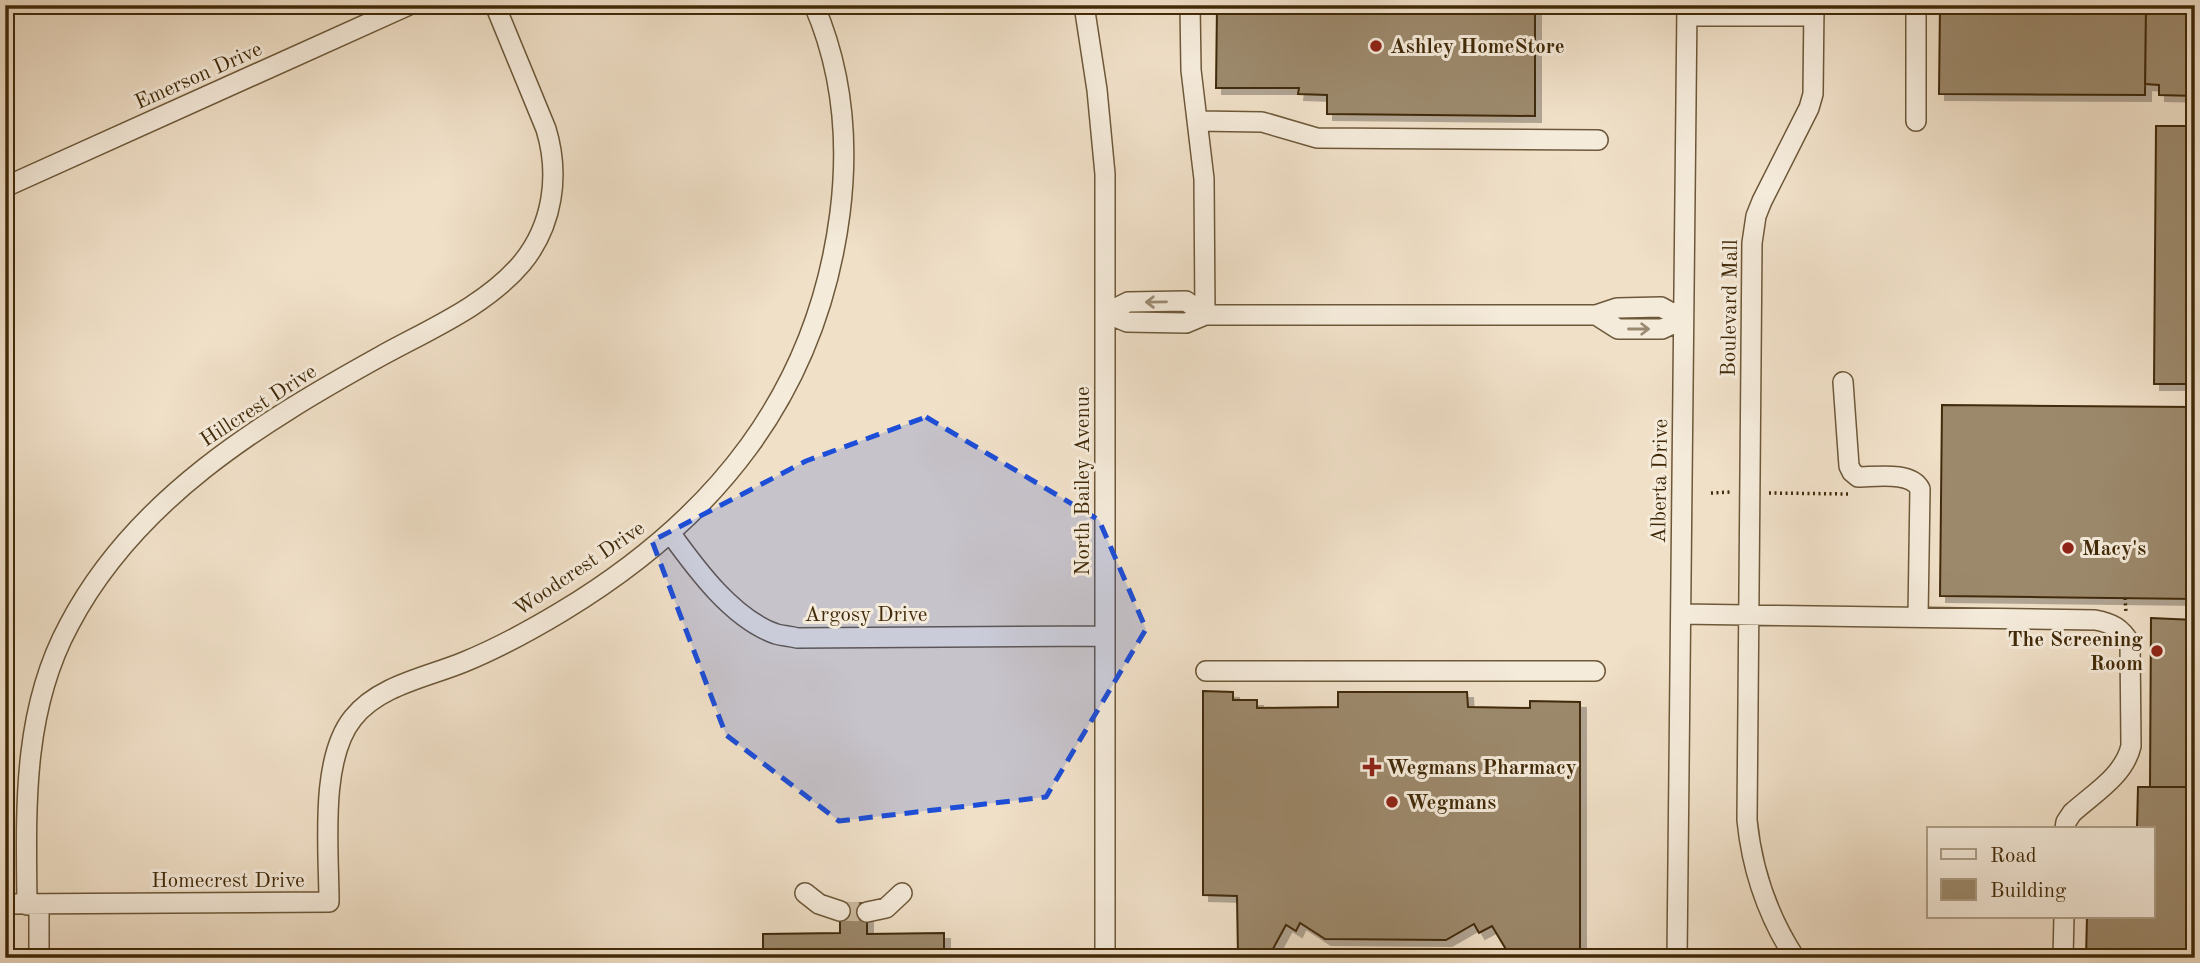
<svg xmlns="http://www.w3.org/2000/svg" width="2200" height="963" viewBox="0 0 2200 963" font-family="'Old Standard TT',serif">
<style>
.building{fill:#9c896c;stroke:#412a09;stroke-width:2;filter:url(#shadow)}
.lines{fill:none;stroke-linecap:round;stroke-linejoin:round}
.minor-tunnel{stroke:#cdbca2;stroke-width:19;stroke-dasharray:19 10;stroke-linecap:butt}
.minor-casing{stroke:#6d5839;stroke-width:22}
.path{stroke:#412a09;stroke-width:3.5;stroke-dasharray:2 3.5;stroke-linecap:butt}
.minor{stroke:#f5ebdb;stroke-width:19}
.oneway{stroke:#9b8a72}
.marked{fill:#1d4ed8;fill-opacity:0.2;stroke:#1d4ed8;stroke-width:5;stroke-dasharray:14 9;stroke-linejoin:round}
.poi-dot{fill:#8f2418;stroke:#f5ebdb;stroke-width:2.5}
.labels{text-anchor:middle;stroke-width:6;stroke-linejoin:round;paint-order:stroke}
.poi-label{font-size:21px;font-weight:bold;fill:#412a09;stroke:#f5ebdb;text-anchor:start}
.street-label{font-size:21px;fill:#412a09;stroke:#f5ebdb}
</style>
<defs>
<filter id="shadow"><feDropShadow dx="6" dy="6" stdDeviation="0" flood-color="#0004"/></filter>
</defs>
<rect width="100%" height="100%" fill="#f0e0c8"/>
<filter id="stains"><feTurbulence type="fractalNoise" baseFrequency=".00286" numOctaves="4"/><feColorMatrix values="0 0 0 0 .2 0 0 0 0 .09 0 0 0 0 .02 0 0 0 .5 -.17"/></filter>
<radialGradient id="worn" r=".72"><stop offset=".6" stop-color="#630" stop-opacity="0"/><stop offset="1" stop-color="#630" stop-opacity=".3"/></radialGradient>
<path class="building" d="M1217 5H1535V116L1327 114V95L1298 94 1299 88H1216Z
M1940 5H2146L2145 95 1939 94Z
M2146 5H2195V96L2159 95V85L2145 84Z
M2156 126H2195V384H2154Z
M1942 405 2195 407V599L1940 596Z
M2151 618 2195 620V787H2150Z
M1203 691 1233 692V700H1257V708L1338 707V692H1467L1468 707 1530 708V701L1580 702V956H1510L1492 926 1479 933 1474 924 1446 940 1325 939 1300 923 1296 931 1286 925 1268 958 1238 957 1237 896 1203 895Z
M2138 787H2195V958H2086L2087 916H2153V828H2137Z
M867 903V934L944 933V958H763V934L840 933V904Z"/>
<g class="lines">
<path class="minor-tunnel" d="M840 911 867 912"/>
<g class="minor-casing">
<path id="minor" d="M1084 5 1097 90 1105 174V958
M1190 5 1191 70 1204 179 1205 315
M1687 16H1814
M1198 121 1262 122 1317 138 1598 140
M1916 121V5
M5 187 409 5
M1106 313 1127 322 1186 323 1205 315H1596L1617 308 1661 307 1683 319
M1106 313 1128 302 1186 301 1205 315
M1596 315 1618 329H1662L1683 319
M1843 382 1849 466 1852 472 1858 477C1875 477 1911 471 1920 489L1918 617
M671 534C697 570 733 619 776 634 783 636 790 636 797 638L1104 636
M1681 614 2095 620C2112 623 2121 628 2130 643L2131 746C2124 776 2094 793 2072 813L2066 822 2065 828
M1206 671H1595
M805 893 819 904 840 911
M5 904 329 902C329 850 319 760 353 718 379 685 428 677 464 662 498 648 531 630 561 612 714 520 817 394 840 213 849 141 843 72 814 5
M27 905C26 809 22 712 69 625 135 499 260 423 381 356 428 330 486 306 522 263 553 225 560 175 546 129L495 5
M867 912 886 908 902 893
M39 958V905
M1677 958 1687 5
M1795 958C1767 915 1752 870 1747 820L1752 243 1756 216 1762 201 1809 108 1813 94 1814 5
M2063 958 2064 916"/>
</g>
<path class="path" d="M1711 493 1731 492
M1769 493 1849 494
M2125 598 2126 613"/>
<use href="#minor" class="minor"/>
</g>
<defs><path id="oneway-shaft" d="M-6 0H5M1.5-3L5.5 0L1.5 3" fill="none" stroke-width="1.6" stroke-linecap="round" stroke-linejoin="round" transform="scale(1.75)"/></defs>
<g class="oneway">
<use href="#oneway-shaft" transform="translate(1156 302) rotate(179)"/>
<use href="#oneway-shaft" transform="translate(1639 329)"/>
</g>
<path class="marked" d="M926 417 1099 520 1146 629 1046 797 839 821 726 735 652 541 806 461Z"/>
<g class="poi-dot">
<circle cx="1376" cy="46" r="7"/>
<circle cx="2068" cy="548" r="7"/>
<circle cx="2157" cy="651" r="7"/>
<path d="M1368.5 756.5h7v7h7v7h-7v7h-7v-7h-7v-7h7z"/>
<circle cx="1392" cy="802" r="7"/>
</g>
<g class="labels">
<g class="poi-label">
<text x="1390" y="53">Ashley HomeStore</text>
<text x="2082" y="555">Macy's</text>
<text x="2143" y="646" text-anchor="end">The Screening<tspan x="2143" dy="24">Room</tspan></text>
<text x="1386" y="774">Wegmans Pharmacy</text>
<text x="1406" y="809">Wegmans</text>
</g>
<g class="street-label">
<text transform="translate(198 75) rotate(-24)" y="7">Emerson Drive</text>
<text transform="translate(1729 308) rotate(-89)" y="7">Boulevard Mall</text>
<text transform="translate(258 405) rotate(-33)" y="7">Hillcrest Drive</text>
<text transform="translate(1082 481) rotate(-90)" y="7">North Bailey Avenue</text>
<text transform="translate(1659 481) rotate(-89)" y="7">Alberta Drive</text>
<text transform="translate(579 568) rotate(-34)" y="7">Woodcrest Drive</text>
<text x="866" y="621">Argosy Drive</text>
<text x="228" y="887">Homecrest Drive</text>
</g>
</g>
<rect width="2200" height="963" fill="none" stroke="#f0e0c8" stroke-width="28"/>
<rect x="7" y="7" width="2186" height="949" fill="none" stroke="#412a09" stroke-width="3.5"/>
<rect x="14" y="14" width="2172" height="935" fill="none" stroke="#412a09" stroke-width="2"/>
<rect x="1927" y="827" width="228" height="91" fill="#f5ebdb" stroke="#ad9e87" stroke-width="2"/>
<rect x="1941" y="849" width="35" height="10" fill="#f5ebdb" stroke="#ad9e87" stroke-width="2"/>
<text x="1990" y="862" font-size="21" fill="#412a09">Road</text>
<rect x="1941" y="879" width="35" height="21" fill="#9c896c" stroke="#ad9e87" stroke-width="2"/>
<text x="1990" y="897" font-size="21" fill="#412a09">Building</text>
<rect width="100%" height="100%" filter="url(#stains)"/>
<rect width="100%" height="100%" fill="url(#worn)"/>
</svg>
